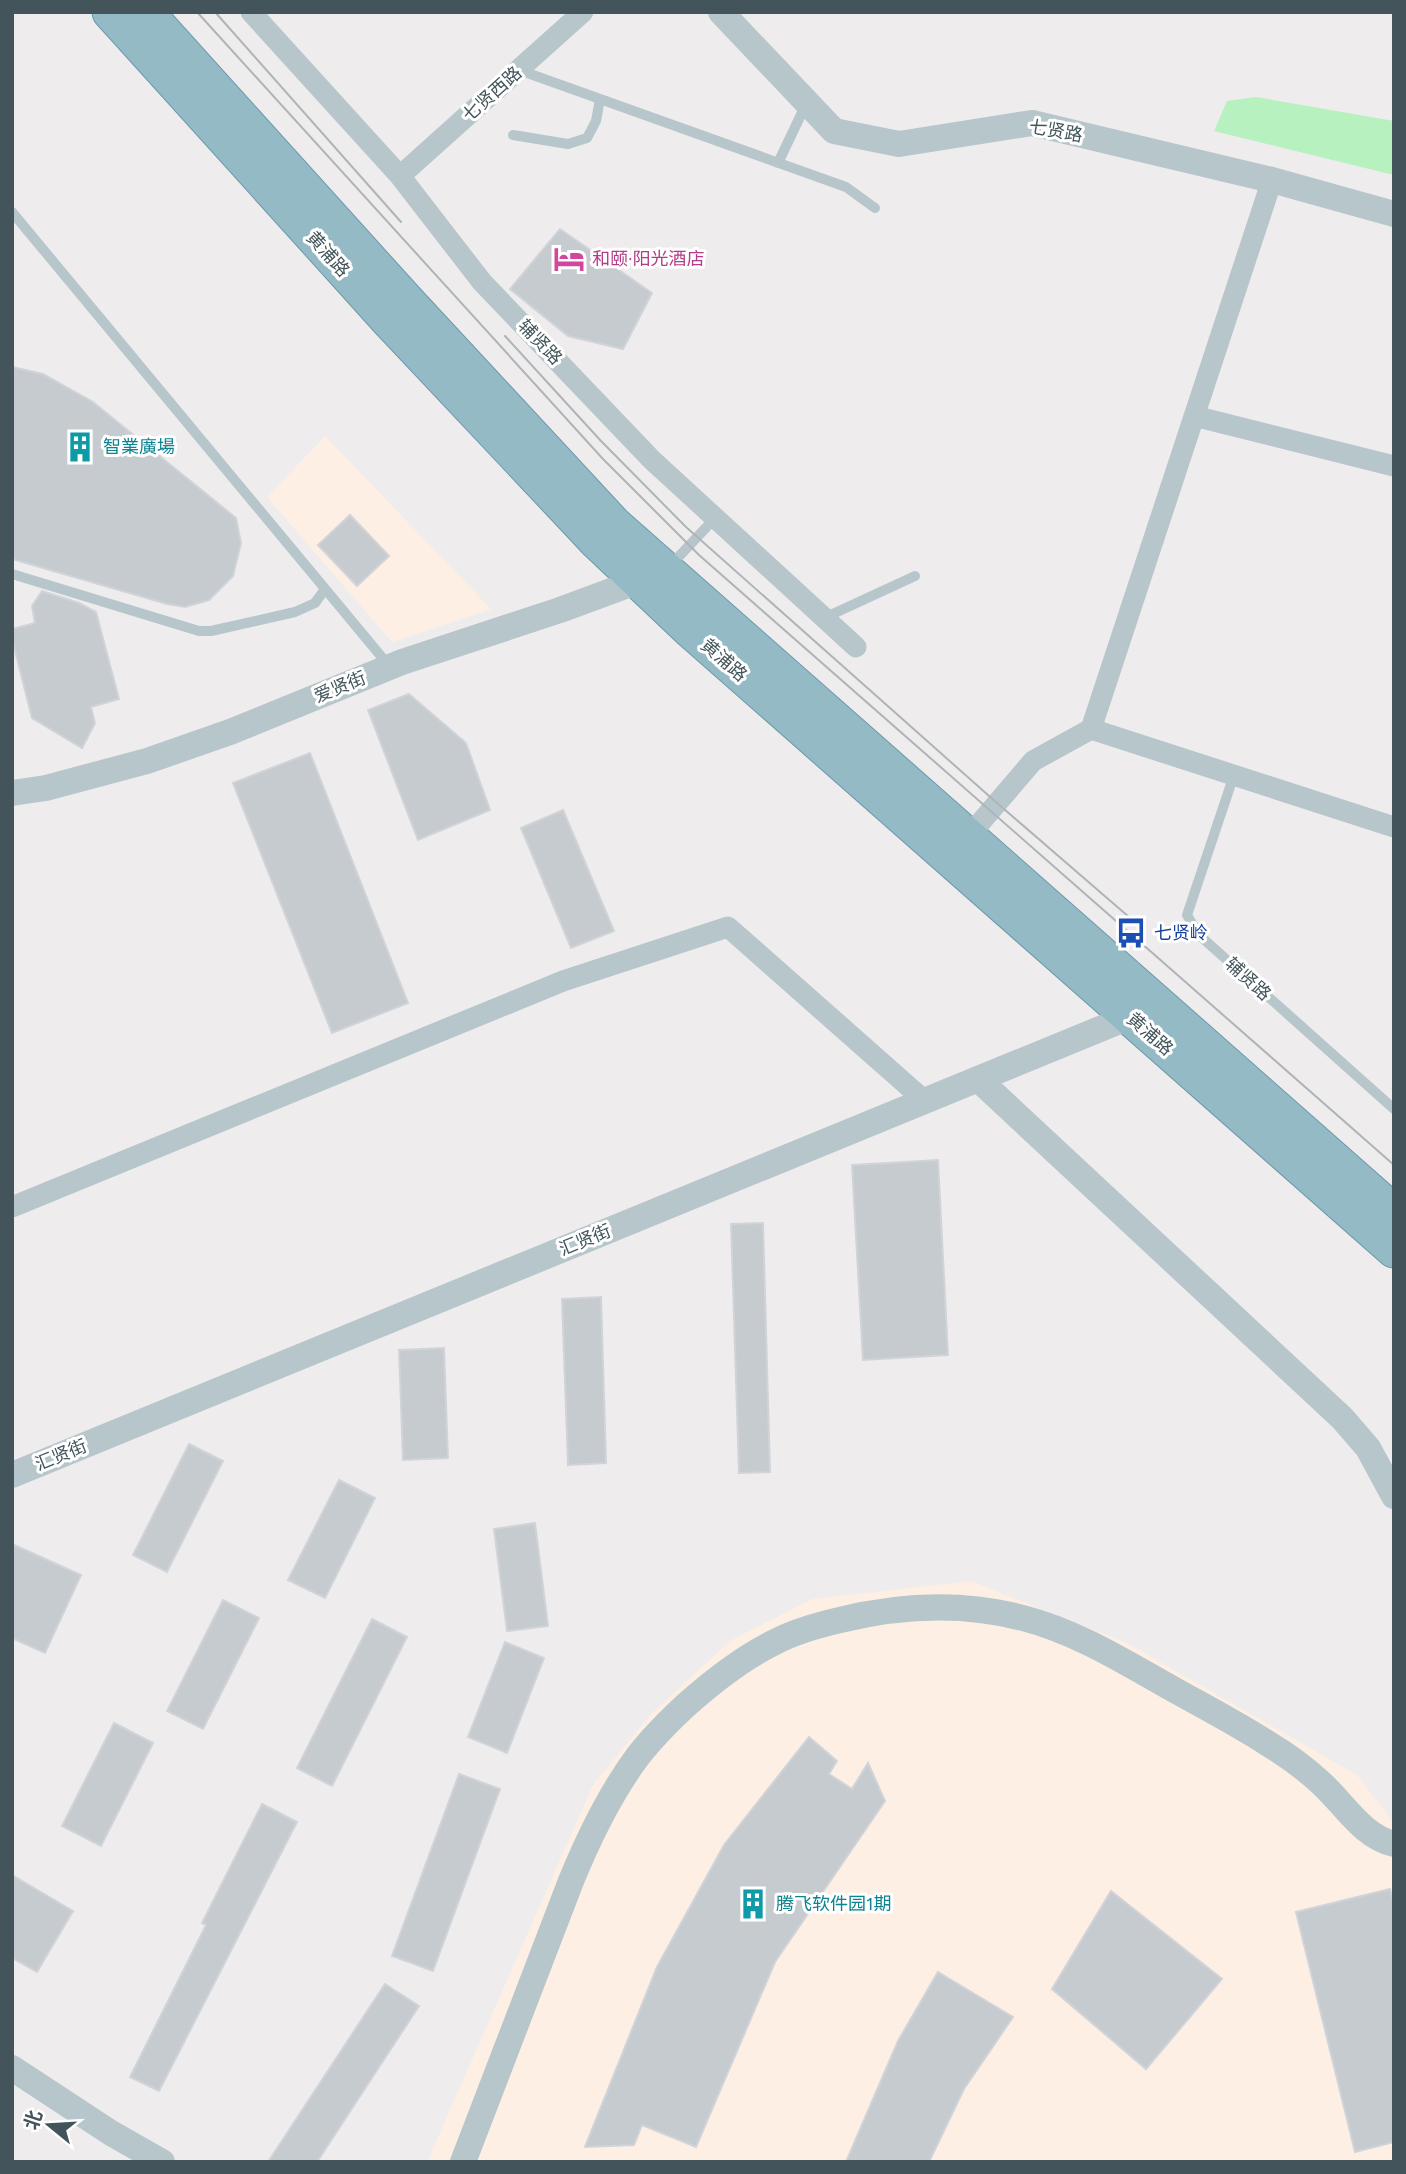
<svg xmlns="http://www.w3.org/2000/svg" width="1406" height="2174" viewBox="0 0 1406 2174" font-family="Figtree,'Noto Sans SC',sans-serif">
<style>
.commercial{fill:#fdefe3}
.green{fill:#b6f1bf}
.building{fill:#c6cbd0;stroke:#d0d4d9;stroke-width:2}
.lines{fill:none;stroke-linecap:round;stroke-linejoin:round}
.trunk-casing{stroke:#6b99ab;stroke-width:37}
.service{stroke:#b6c6cb;stroke-width:10}
.minor{stroke:#b6c6cb;stroke-width:21}
.tertiary{stroke:#b6c6cb;stroke-width:26}
.trunk{stroke:#94bac6;stroke-width:35}
.tram{stroke:#aeb4b7;stroke-width:2}
.labels{text-anchor:middle;stroke-width:6;stroke-linejoin:round;paint-order:stroke}
.street-label{font-size:18px;fill:#43555b;stroke:#fff}
.hotel-label{font-size:18px;fill:#b23c85;stroke:#fff;text-anchor:start}
.culture-label{font-size:18px;fill:#0d838f;stroke:#fff;text-anchor:start}
.transit-label{font-size:18px;fill:#164399;stroke:#fff;text-anchor:start}
</style>
<rect width="100%" height="100%" fill="#efeced"/>
<path class="commercial" d="M325 436 491 609 392 642 267 497Z
M971 1581 1127 1643 1357 1775 1391 1819 1394 1820V2162H427L593 1785 651 1714 730 1641 812 1599Z"/>
<path class="green" d="M1256 97 1394 121V175L1214 131 1227 101Z"/>
<path class="building" d="M560 229 652 293 623 349 568 336 510 289Z
M12 367 43 374 93 402 236 518 241 543 233 576 209 600 185 607 167 604 12 559Z
M350 515 389 556 357 586 318 545Z
M42 591 79 603 96 612 119 699 91 707 95 723 82 748 32 718 12 639V629L35 623 32 606Z
M409 694 466 743 490 810 418 840 368 710Z
M310 753 408 1003 332 1033 233 783Z
M563 810 614 931 571 948 521 828Z
M938 1160 948 1355 863 1360 852 1165Z
M763 1223 770 1472 739 1473 731 1224Z
M601 1297 606 1463 568 1465 562 1299Z
M444 1348 448 1458 403 1460 399 1350Z
M189 1444 223 1461 167 1572 133 1555Z
M339 1480 375 1498 325 1598 288 1580Z
M535 1523 548 1626 507 1631 494 1529Z
M12 1544 81 1575 45 1653 12 1638Z
M223 1600 259 1618 203 1729 167 1711Z
M372 1619 407 1637 332 1786 297 1768Z
M505 1642 544 1658 507 1753 468 1737Z
M114 1723 153 1743 101 1846 62 1826Z
M809 1737 837 1761 829 1774 852 1789 868 1763 885 1801 775 1962 696 2147 642 2125 634 2145 585 2147 657 1967 724 1845Z
M459 1774 500 1789 433 1971 392 1956Z
M262 1804 297 1822 159 2091 130 2077 206 1925 202 1923Z
M12 1875 73 1911 37 1972 12 1958Z
M1390 1889 1394 1904V2142L1355 2152 1296 1912Z
M1111 1891 1222 1979 1146 2069 1052 1989Z
M938 1972 1013 2017 964 2089 929 2162H846L898 2041Z
M385 1984 419 2006 317 2162H268Z"/>
<g class="lines">
<g class="trunk-casing">
<path id="trunk" d="M110 12 388 320 596 541 689 629 1394 1250
M146 12 407 301 614 524 1394 1212"/>
</g>
<path class="service" d="M519 70 846 187 875 208
M513 135 568 144 587 138 596 121 600 99
M778 163 807 102
M12 212 390 667
M670 566 715 518
M12 574 199 631H211L295 612 315 603 325 589
M824 618 915 576
M1234 775 1187 915 1199 935 1394 1109"/>
<path class="minor" d="M251 12 400 176 482 282 652 460 856 647
M400 176 583 12
M1194 416 1394 466
M1091 729 1394 827
M968 837 1033 761 1091 729 1272 180
M12 1207 563 981 728 927 925 1101"/>
<path class="tertiary" d="M721 12 834 131 899 144 1032 123 1272 180 1394 214
M12 793 46 788 147 761 230 732 402 662 560 610 652 576
M978 1079 1342 1418 1368 1448 1394 1496
M12 1475 1144 1011
M12 2068 111 2133 162 2162
M463 2162 571 1881C589 1837 609 1795 638 1756 652 1738 669 1721 685 1706 713 1681 742 1658 775 1642 796 1631 818 1625 840 1620 901 1605 962 1602 1023 1618 1077 1632 1123 1661 1171 1688 1203 1706 1236 1723 1267 1743 1287 1755 1305 1768 1322 1784 1345 1805 1362 1836 1394 1844"/>
<use href="#trunk" class="trunk"/>
<path class="tram" d="M197 12 603 459 699 555C930 759 1163 961 1394 1165
M215 12 401 222
M505 336 601 441 686 527 997 803 1129 917"/>
</g>
<defs>
<g id="hotel-bare" transform="scale(2.415)"><path d="M-6-4.5h1.5V1H6V5H4.5V3h-9V5H-6ZM-4 0a1.8 1.8 0 1 1 3.6 0ZM.5 0V-2.5h3Q6-2.5 6 0Z" fill="#d1479c" stroke="#fff" stroke-width="2.5" paint-order="stroke"/></g>
<g id="building-bare" transform="scale(2.415)"><path d="M-4-6H4V6H1V3H-1V6H-4ZM-2.5-4.3h1.7v1.8h-1.7ZM.8-4.3h1.7v1.8H.8ZM-2.5-1h1.7V.8h-1.7ZM.8-1h1.7V.8H.8Z" fill="#0f9aa8" stroke="#fff" stroke-width="2.5" paint-order="stroke"/></g>
<g id="bus-bare" transform="scale(2.415)"><path d="M-5-6H5V4H4V6H2V4H-2V6H-4V4H-5ZM-3.5-4V0h7V-4ZM-3.5 1.2v1.5H-2V1.2ZM2 1.2v1.5H3.5V1.2Z" fill="#1a4fb4" stroke="#fff" stroke-width="2.5" paint-order="stroke"/></g>
</defs>
<g fill-rule="evenodd">
<use href="#hotel-bare" x="569" y="259"/>
<use href="#building-bare" x="80" y="447"/>
<use href="#bus-bare" x="1131" y="933"/>
<use href="#building-bare" x="753" y="1904"/>
</g>
<g class="labels">
<g class="street-label">
<text transform="translate(492 94) rotate(-42)" y="6">七贤西路</text>
<text transform="translate(1056 131) rotate(10)" y="6">七贤路</text>
<text transform="translate(328 254) rotate(48)" y="6">黄浦路</text>
<text transform="translate(540 342) rotate(46)" y="6">辅贤路</text>
<text transform="translate(724 660) rotate(41)" y="6">黄浦路</text>
<text transform="translate(340 687) rotate(-22)" y="6">爱贤街</text>
<text transform="translate(1248 979) rotate(42)" y="6">辅贤路</text>
<text transform="translate(1150 1034) rotate(41)" y="6">黄浦路</text>
<text transform="translate(585 1240) rotate(-22)" y="6">汇贤街</text>
<text transform="translate(61 1455) rotate(-22)" y="6">汇贤街</text>
</g>
<g class="hotel-label">
<text x="592" y="265">和颐·阳光酒店</text>
</g>
<g class="culture-label">
<text x="103" y="453">智業廣場</text>
<text x="776" y="1910">腾飞软件园1期</text>
</g>
<g class="transit-label">
<text x="1154" y="939">七贤岭</text>
</g>
</g>
<rect width="1406" height="2174" fill="none" stroke="#43555b" stroke-width="28"/>
<g transform="translate(49 2125) rotate(288)" stroke="#ffffff" stroke-width="5" paint-order="stroke">
<path d="M0-5L12 26L0 18L-12 26Z" fill="#43555b"/>
<text y="-10" font-size="19" font-weight="bold" text-anchor="middle" fill="#43555b">北</text>
</g>
</svg>
